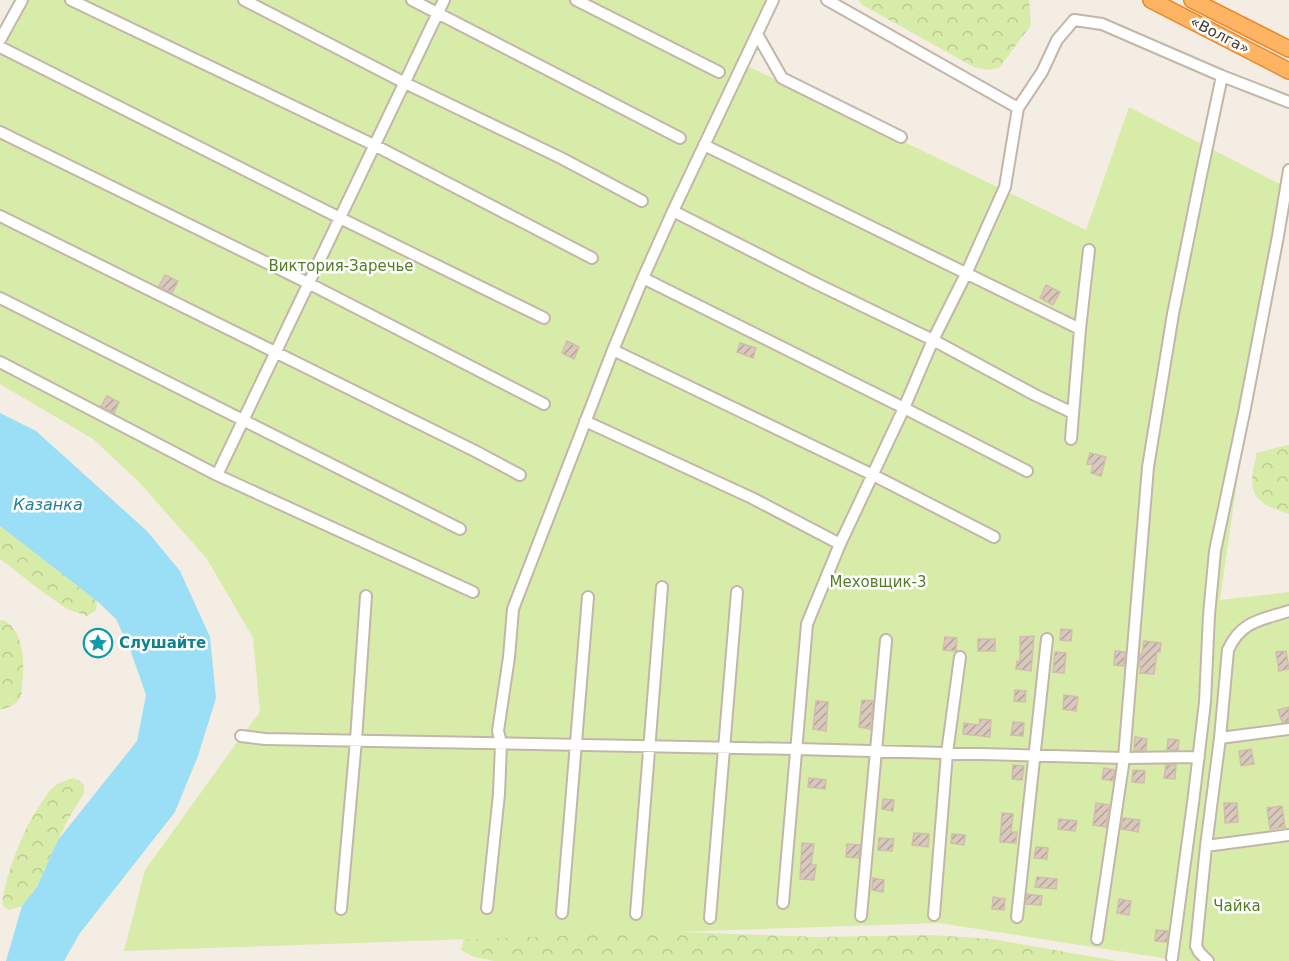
<svg xmlns="http://www.w3.org/2000/svg" width="1289" height="961" viewBox="0 0 1289 961" font-family="'DejaVu Sans',sans-serif">
<style>
.forest{fill:url(#forest-crowns)}
.green{fill:#d8eca9}
.water{fill:#9bdff6}
.building{fill:url(#building-hatch);stroke:#d2bdac;stroke-width:1.5}
.lines{fill:none;stroke-linecap:round;stroke-linejoin:round}
.minor-casing{stroke:#c3b6a9;stroke-width:14}
.highway-casing{stroke:#ea8628;stroke-width:18}
.minor{stroke:#fff;stroke-width:10}
.highway{stroke:#ffb464;stroke-width:15}
.labels{text-anchor:middle;stroke-width:5;stroke-linejoin:round;paint-order:stroke}
.street-label{font-size:15px;fill:#473c34;stroke:#fff}
.park-label{font-size:15px;fill:#527d22;stroke:#fff}
.culture-label{font-size:15px;font-weight:bold;fill:#0d838f;stroke:#fff;text-anchor:start}
.water-label{font-size:16px;font-style:italic;fill:#217fa2;stroke:#fff}
</style>
<defs>
<pattern id="forest-crowns" width="20" height="18" patternUnits="userSpaceOnUse" patternTransform="scale(1.5)"><rect width="20" height="18" fill="#d8eca9"/><path d="M2 6a3 3 0 1 1 6 0M12 15a3 3 0 1 1 6 0" fill="none" stroke="#bbcb92"/></pattern>
<pattern id="building-hatch" width="6" height="6" patternUnits="userSpaceOnUse" patternTransform="scale(1.5)"><rect width="6" height="6" fill="#d9c9bc"/><path d="M-1 1l2-2M0 6l6-6M5 7l2-2" fill="none" stroke="#b2a49a"/></pattern>
</defs>
<rect width="100%" height="100%" fill="#f4ede4"/>
<path class="forest" d="M858 0H1029L1031 25 999 68 987 70 974 67 864 6Z
M1287 445H1289V514C1282 511 1273 509 1266 505 1245 493 1253 471 1257 453Z
M0 526 97 601 96 610 87 616 67 609 40 590 0 559Z
M3 620C24 629 25 664 22 684 22 688 22 695 20 698 16 705 7 708 0 710V621Z
M72 778 79 780 84 785V793L66 823 37 887 22 906 9 910 3 906C0 891 20 840 28 825 35 812 43 800 51 789L57 784Z
M494 925 817 937 931 935 992 939 1117 961H494L474 957 461 950 465 935Z"/>
<path class="green" d="M22 0H766L737 61 1086 230 1129 107 1280 184 1220 600 1289 592V961H1182L939 923 124 951 145 870 238 741 260 712 253 638 207 559 139 482 93 439 0 384V30Z"/>
<path class="water" d="M0 413 36 431 147 531 180 571 210 637 216 698 198 756 175 812 80 933 64 961H6L22 906 37 887 58 840 137 741 146 695 131 652 116 619 97 601 0 526Z"/>
<path class="building" d="M165 275 178 281 172 293 159 286Z
M1046 285 1060 292 1053 305 1040 298Z
M567 341 579 347 574 359 562 353Z
M740 343 756 348 753 358 737 352Z
M107 396 119 402 114 413 101 406Z
M1090 453 1106 457 1101 476 1091 473 1093 465 1087 464Z
M1061 629 1072 630 1071 641 1060 640Z
M1034 636 1031 671 1016 669 1017 661H1020V637Z
M945 637 957 638 956 651 943 650Z
M978 639H995V651H978Z
M1144 641 1161 643 1160 652H1157L1154 674 1140 673 1141 667H1139L1140 654H1142Z
M1115 651 1125 652 1124 666 1114 665Z
M1286 651 1289 669 1279 671 1276 652Z
M1055 652 1066 653 1064 673 1053 672Z
M1015 690 1026 691 1025 702 1014 701Z
M1064 695 1078 697 1076 711 1063 709Z
M862 700 873 701 870 729 859 727Z
M816 701 828 702 826 731 813 729Z
M1289 707V722H1282L1278 710Z
M980 719 991 720 990 737 963 734 964 723 979 725Z
M1013 722 1024 723 1023 736 1011 735Z
M1135 737 1147 739 1146 750H1134Z
M1168 739 1179 740 1178 750H1167Z
M1251 749 1254 764 1241 766 1239 751Z
M1013 765 1024 766 1022 780 1012 779Z
M1166 765H1176L1175 779 1164 778Z
M1104 768 1115 770 1113 781 1102 779Z
M1133 770 1145 771 1144 783 1132 782Z
M809 778 826 780 825 789 808 787Z
M883 799 894 800 893 811 882 809Z
M1096 803 1109 805 1106 827 1093 825Z
M1224 803H1237L1238 822 1225 823Z
M1282 806 1285 827 1270 829 1267 808Z
M1002 813 1013 814 1011 832H1017L1016 843 1000 842Z
M1123 818 1140 820 1138 832 1121 829Z
M1059 819 1077 821 1075 831 1058 829Z
M914 833 929 834 928 847 912 845Z
M952 834 965 835 964 845 951 843Z
M879 838 894 839 892 851 878 850Z
M802 843 814 844 811 865H816L814 880 800 879Z
M847 844 860 845 859 858 846 857Z
M1036 847 1048 848 1047 859 1034 858Z
M1037 877 1057 879 1056 889 1035 887Z
M873 878 884 880 883 892 872 890Z
M1027 894 1042 896 1041 905 1026 904Z
M993 897 1005 899 1004 910 992 909Z
M1119 899 1131 901 1129 915 1117 913Z
M1156 930 1168 931 1167 942 1155 941Z"/>
<g class="lines">
<g class="minor-casing">
<path id="minor" d="M71 0 374 145 592 258
M244 0 405 83 561 158 642 201
M412 0 680 138
M576 0 719 72
M757 34 782 78 901 137
M0 40 22 0
M0 47 340 218 544 318
M1018 108 1042 72 1057 40 1074 20 1102 24 1222 76 1289 102
M0 132 308 283 544 404
M704 145 1080 329
M673 211 813 282 933 340 1035 395 1073 413
M0 216 475 451 520 475
M643 278 904 408 1027 471
M0 298 460 529
M613 350 873 475 994 537
M0 362 217 475 473 592
M585 421 752 498 840 544
M1071 439 1080 329 1089 250
M217 475 444 0
M241 736 265 739 797 749 1124 758 1199 757
M1220 738 1289 729
M1206 846 1289 835
M783 903 807 624 840 544 904 408 933 340 966 274 1005 187 1018 108 827 0
M487 908 499 794 501 743 498 731 509 657 513 609 613 350 643 278 673 211 773 0
M341 909 356 740 366 596
M562 913 588 597
M636 914 662 587
M934 915 947 753 960 657
M861 916 886 640
M1017 917 1047 639
M710 918 737 592
M1097 939 1124 758 1148 467 1173 314 1200 180 1222 76
M1172 958 1193 803 1205 702 1209 615 1215 551 1244 413 1278 236 1289 170
M1208 961 1199 952 1196 946 1206 846 1220 738 1228 650C1241 621 1261 620 1289 611"/>
</g>
<g class="highway-casing">
<path id="highway" d="M1151 0 1289 71
M1192 0 1289 49"/>
</g>
<use href="#minor" class="minor"/>
<use href="#highway" class="highway"/>
</g>
<defs>
<g id="sight-ring" transform="scale(1.5)"><circle r="9.5" fill="#fff" stroke="#0f9aa8" stroke-width="1.5"/><path d="M0-6L1.8-2.2L6-1.7L2.9 1.2L3.7 5.4L0 3.3L-3.7 5.4L-2.9 1.2L-6-1.7L-1.8-2.2Z" fill="#0f9aa8"/></g>
</defs>
<g fill-rule="evenodd">
<use href="#sight-ring" x="98" y="643"/>
</g>
<g class="labels">
<g class="street-label">
<text transform="translate(1220 35) rotate(27)" y="5">«Волга»</text>
</g>
<g class="park-label">
<text x="341" y="271">Виктория-Заречье</text>
<text x="878" y="587">Меховщик-3</text>
<text x="1237" y="911">Чайка</text>
</g>
<g class="culture-label">
<text x="119" y="648">Слушайте</text>
</g>
<g class="water-label">
<text x="48" y="510">Казанка</text>
</g>
</g>
</svg>
